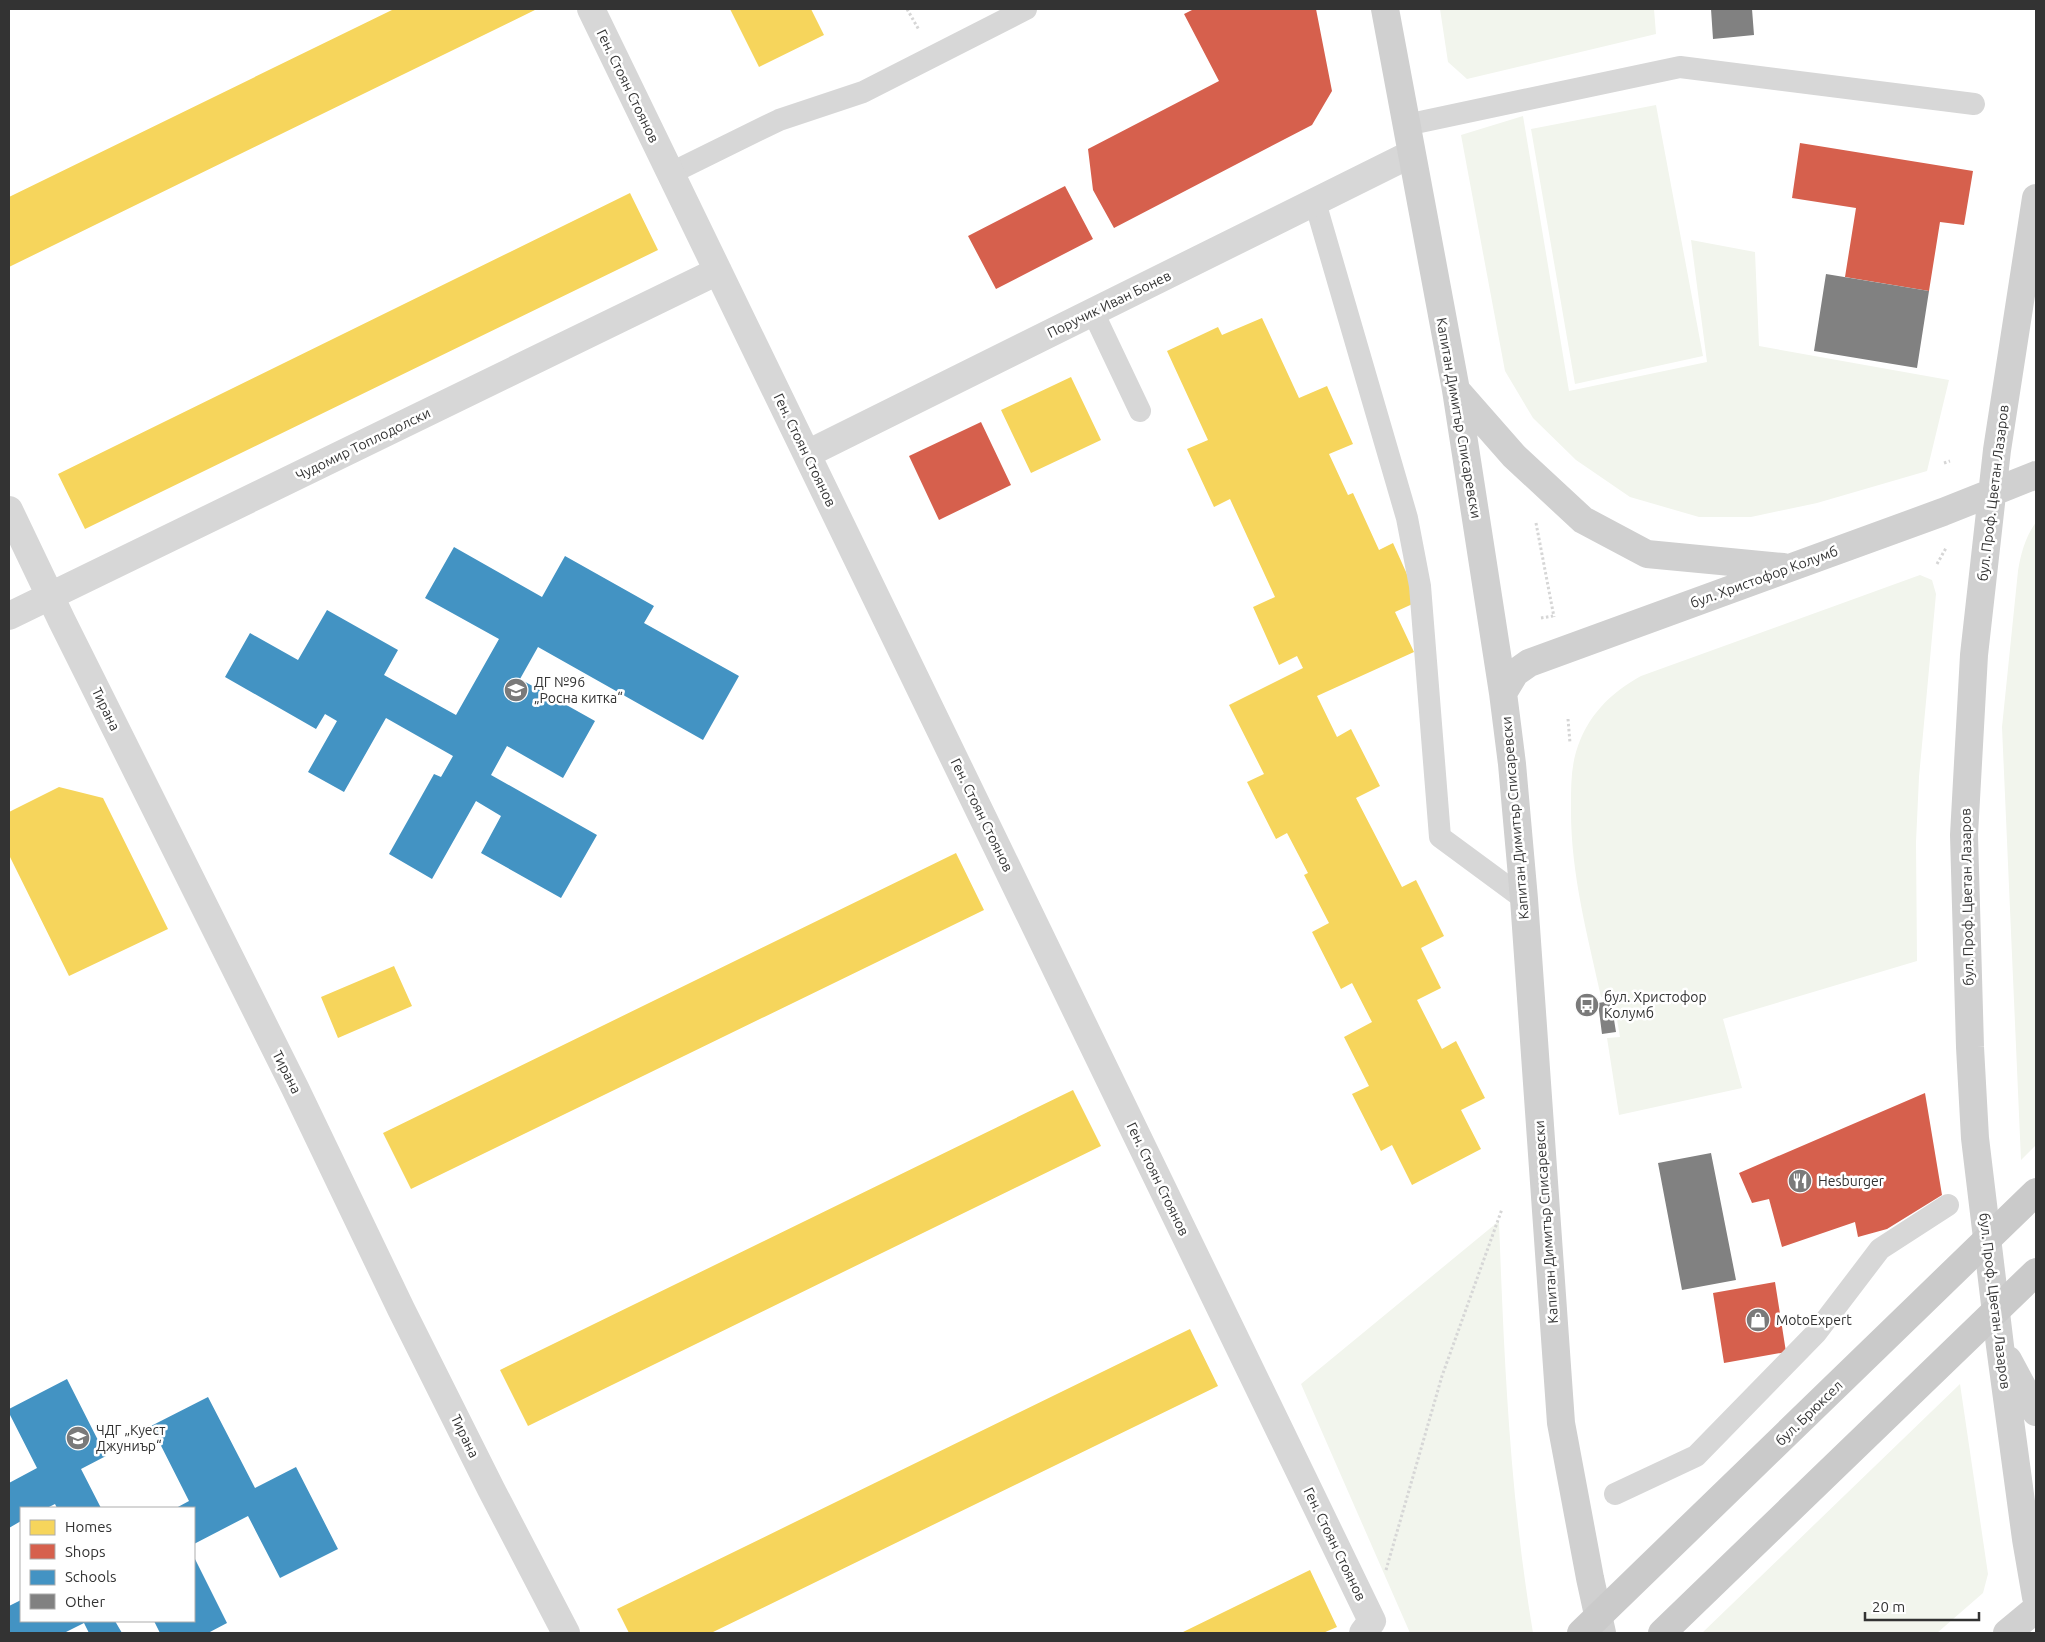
<svg xmlns="http://www.w3.org/2000/svg" width="2045" height="1642" viewBox="0 0 2045 1642" font-family="Ubuntu,sans-serif">
<style>
.green{fill:#f2f5ed}
.homes{fill:#f6d55c}
.shops{fill:#d6604d}
.schools{fill:#4393c3}
.building{fill:#818181}
.lines{fill:none;stroke-linecap:round;stroke-linejoin:round}
.path{stroke:#d6d6d6;stroke-width:3;stroke-dasharray:2.5 2.5;stroke-linecap:butt}
.lane{stroke:#d7d7d7;stroke-width:22}
.street{stroke:#d7d7d7;stroke-width:28}
.secondary{stroke:#d0d0d0;stroke-width:28}
.primary-bridge{stroke:#cacaca;stroke-width:28}
.labels{text-anchor:middle;stroke-width:5;stroke-linejoin:round;paint-order:stroke}
.street-label{font-size:14px;fill:#333;stroke:#fff}
.poi-label{font-size:14px;fill:#333;stroke:#fff;text-anchor:start}
</style>
<rect width="100%" height="100%" fill="#fff"/>
<path class="green" d="M1440 9H1654L1656 34 1467 79 1448 62Z
M1656 105 1703 356 1575 384 1531 129Z
M1523 116 1569 391 1707 362 1691 240 1755 252 1759 346 1949 380 1927 471 1817 503 1751 517H1699L1630 497 1576 460 1533 418 1505 371 1461 135Z
M2036 522V1145L2021 1160 2002 727 2018 571C2021 553 2025 538 2036 522Z
M1920 575 1932 580 1936 594 1919 777 1916 842 1917 961 1723 1019 1742 1088 1619 1115 1607 1038 1620 1037 1613 996 1601 997C1587 933 1570 871 1571 805 1571 787 1571 769 1576 752 1587 716 1610 693 1641 676Z
M1499 1221C1504 1359 1510 1497 1533 1633H1410L1301 1384Z
M1960 1384 1988 1574 1983 1593 1937 1633H1702Z"/>
<path class="homes" d="M394 9H537L9 267V197Z
M730 9H811L824 35 759 67Z
M630 193 658 250 85 529 58 474Z
M1262 318 1299 398 1327 386 1353 444 1329 454 1348 495 1353 493 1379 550 1393 543 1419 601 1395 612 1414 652 1317 696 1337 737 1351 729 1380 786 1356 798 1402 887 1416 880 1444 936 1421 948 1441 988 1417 1000 1442 1049 1456 1041 1485 1098 1461 1110 1481 1149 1412 1185 1392 1145 1381 1151 1352 1094 1369 1086 1344 1037 1372 1022 1352 983 1341 989 1312 932 1329 923 1304 875 1308 873 1287 833 1276 839 1247 782 1264 774 1229 705 1303 668 1297 656 1279 665 1253 607 1275 597 1230 499 1214 507 1187 449 1208 440 1167 351 1218 327 1222 335Z
M1071 377 1101 440 1031 473 1001 410Z
M59 787 103 798 168 929 69 976 9 855V812Z
M956 853 984 910 411 1189 383 1133Z
M394 966 412 1006 338 1038 321 997Z
M1073 1090 1101 1146 528 1426 500 1370Z
M1190 1329 1218 1386 711 1633H629L617 1609Z
M1310 1570 1337 1627 1323 1633H1181Z"/>
<path class="shops" d="M1194 9H1316L1332 91 1312 125 1114 228 1093 190 1088 149 1219 81 1184 14Z
M1800 143 1973 171 1964 225 1940 222 1929 291 1845 277 1856 208 1792 198Z
M1065 186 1093 239 996 289 968 236Z
M981 422 1011 485 939 520 909 456Z
M1925 1093 1942 1195 1887 1229 1858 1237 1855 1222 1782 1247 1769 1199 1752 1203 1739 1173Z
M1775 1282 1786 1352 1724 1363 1713 1293Z"/>
<path class="schools" d="M454 547 542 597 565 556 654 606 644 623 739 676 703 740 538 647 520 679 595 721 563 778 507 746 491 775 597 835 561 898 481 853 501 816 476 801 432 879 389 854 434 774 441 777 453 756 386 718 344 792 308 772 337 721 325 714 316 729 225 677 250 633 298 660 327 610 398 650 384 675 456 715 499 639 425 598Z
M67 1379 106 1456 81 1469 101 1508H57L55 1504 47 1508H21V1521L9 1528V1483L37 1468 9 1413V1409Z
M208 1397 255 1488 296 1467 338 1549 280 1578 248 1516 194 1544V1508H176L189 1501 151 1426Z
M194 1557 227 1623 208 1633H160L154 1621H194Z
M21 1600V1621H115L122 1633H89L84 1623 64 1633H9V1606Z"/>
<path class="building" d="M1711 9H1752L1754 35 1713 39Z
M1826 274 1929 291 1917 368 1814 351Z
M1611 1001 1616 1032 1602 1034 1598 1003Z
M1711 1153 1736 1280 1682 1290 1658 1163Z"/>
<g class="lines">
<path class="path" d="M907 9 919 30
M1944 463 1950 461
M1536 523 1554 617
M1937 564 1946 548
M1541 618 1553 616
M1568 719 1570 743
M1386 1570 1442 1376 1502 1209"/>
<path class="lane" d="M1406 125 1680 67 1974 104
M671 173 779 120 863 92 1026 9
M1315 202 1407 518 1420 586 1440 837 1524 899
M1093 312 1140 411
M1615 1494 1696 1456 1816 1333 1880 1249 1948 1205"/>
<path class="street" d="M591 9 1372 1621 1363 1633
M807 454 1411 154
M9 510 62 621 295 1088 401 1309 491 1489 566 1633
M9 616 718 271"/>
<path class="secondary" d="M1385 9 1456 390 1503 693 1512 764 1524 899 1561 1423 1590 1578 1602 1633
M2036 198 1997 450 1974 655 1964 835 1970 1047 1975 1138 2000 1346 2026 1539 2036 1597
M1456 390 1514 456 1583 520 1647 554 1783 567
M1503 693 1515 673 1529 663 1943 512 2036 475
M2008 1360 2036 1412
M2007 1633 2036 1609"/>
<path class="primary-bridge" d="M1581 1633 2036 1192
M1662 1633 2036 1272"/>
</g>
<defs>
<g id="school-disc" transform="scale(1.25)"><circle r="9.5" fill="#7a7a7a" stroke="#fff"/><path d="M0-5L7-2L0 1L-7-2ZM-4 1L0 2.5L4 1V4Q0 6-4 4Z" fill="#fff"/></g>
<g id="bus-disc" transform="scale(1.25)"><circle r="9.5" fill="#7a7a7a" stroke="#fff"/><path d="M-5-6H5V4H4V6H2V4H-2V6H-4V4H-5ZM-3.5-4V0h7V-4ZM-3.5 1.2v1.5H-2V1.2ZM2 1.2v1.5H3.5V1.2Z" fill="#fff"/></g>
<g id="restaurant-disc" transform="scale(1.25)"><circle r="9.5" fill="#7a7a7a" stroke="#fff"/><path d="M-5-6h1v4h1v-4h1v4h1v-4h1v5L-1.5 .5V6h-2V.5L-5-1ZM5-6V6H3V1.5H1.5Q1.5-4 5-6Z" fill="#fff"/></g>
<g id="shop-disc" transform="scale(1.25)"><circle r="9.5" fill="#7a7a7a" stroke="#fff"/><path d="M-5-2.5h2.3a2.7 3.5 0 0 1 5.4 0H5L5.5 6h-11ZM-1.5-2.5h3a1.5 2.3 0 0 0-3 0Z" fill="#fff"/></g>
</defs>
<g fill-rule="evenodd">
<use href="#school-disc" x="516" y="690"/>
<use href="#bus-disc" x="1587" y="1005"/>
<use href="#restaurant-disc" x="1800" y="1181"/>
<use href="#shop-disc" x="1758" y="1320"/>
<use href="#school-disc" x="78" y="1438"/>
</g>
<g class="labels">
<g class="street-label">
<text transform="translate(628 86) rotate(64)" y="5">Ген. Стоян Стоянов</text>
<text transform="translate(1109 304) rotate(-26)" y="5">Поручик Иван Бонев</text>
<text transform="translate(1459 418) rotate(80)" y="5">Капитан Димитър Списаревски</text>
<text transform="translate(363 444) rotate(-26)" y="5">Чудомир Топлодолски</text>
<text transform="translate(805 450) rotate(64)" y="5">Ген. Стоян Стоянов</text>
<text transform="translate(1993 493) rotate(-83)" y="5">бул. Проф. Цветан Лазаров</text>
<text transform="translate(1764 577) rotate(-20)" y="5">бул. Христофор Колумб</text>
<text transform="translate(106 709) rotate(64)" y="5">Тирана</text>
<text transform="translate(982 815) rotate(64)" y="5">Ген. Стоян Стоянов</text>
<text transform="translate(1515 818) rotate(-95)" y="5">Капитан Димитър Списаревски</text>
<text transform="translate(1967 897) rotate(-91)" y="5">бул. Проф. Цветан Лазаров</text>
<text transform="translate(287 1072) rotate(63)" y="5">Тирана</text>
<text transform="translate(1158 1179) rotate(64)" y="5">Ген. Стоян Стоянов</text>
<text transform="translate(1546 1222) rotate(-94)" y="5">Капитан Димитър Списаревски</text>
<text transform="translate(1995 1301) rotate(83)" y="5">бул. Проф. Цветан Лазаров</text>
<text transform="translate(1809 1413) rotate(-44)" y="5">бул. Брюксел</text>
<text transform="translate(465 1436) rotate(64)" y="5">Тирана</text>
<text transform="translate(1335 1544) rotate(64)" y="5">Ген. Стоян Стоянов</text>
</g>
<g class="poi-label">
<text x="534" y="687">ДГ №96<tspan x="534" dy="16">„Росна китка“</tspan></text>
<text x="1604" y="1002">бул. Христофор<tspan x="1604" dy="16">Колумб</tspan></text>
<text x="1818" y="1186">Hesburger</text>
<text x="1776" y="1325">MotoExpert</text>
<text x="96" y="1435">ЧДГ „Куест<tspan x="96" dy="16">Джуниър“</tspan></text>
</g>
</g>
<rect width="2045" height="1642" fill="none" stroke="#333333" stroke-width="20"/>
<rect x="20" y="1507" width="175" height="115" fill="#ffffff" stroke="#adadad"/>
<rect x="30" y="1520" width="25" height="15" fill="#f6d55c" stroke="#adadad"/>
<text x="65" y="1532" font-size="15" fill="#333333">Homes</text>
<rect x="30" y="1544" width="25" height="15" fill="#d6604d" stroke="#adadad"/>
<text x="65" y="1557" font-size="15" fill="#333333">Shops</text>
<rect x="30" y="1570" width="25" height="15" fill="#4393c3" stroke="#adadad"/>
<text x="65" y="1582" font-size="15" fill="#333333">Schools</text>
<rect x="30" y="1594" width="25" height="15" fill="#818181" stroke="#adadad"/>
<text x="65" y="1607" font-size="15" fill="#333333">Other</text>
<path d="M1865 1612v8h114v-8" fill="none" stroke="#333333" stroke-width="2.5"/>
<text x="1872" y="1612" font-size="15" fill="#333333" stroke="#ffffff" stroke-width="4" paint-order="stroke">20 m</text>
</svg>
